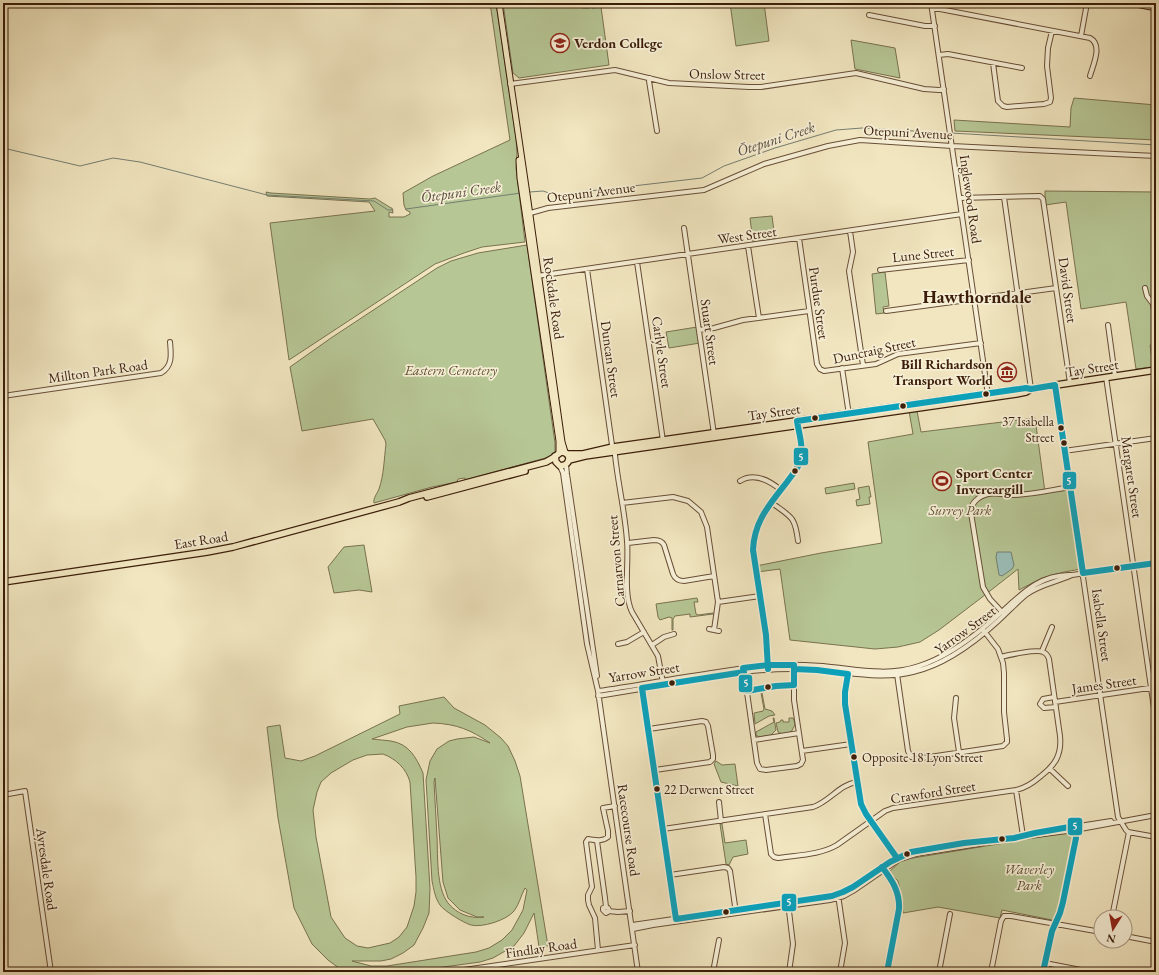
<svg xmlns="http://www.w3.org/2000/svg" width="1159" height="975" viewBox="0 0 1159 975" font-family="'EB Garamond',serif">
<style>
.green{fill:#b7c695;stroke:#79724f;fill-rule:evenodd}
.water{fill:#9bbeb8;stroke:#757e72}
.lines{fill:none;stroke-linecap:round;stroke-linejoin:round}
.stream{stroke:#757e72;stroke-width:1}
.minor-casing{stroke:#684f37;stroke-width:6}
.major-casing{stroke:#3b1d09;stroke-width:7}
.highway-casing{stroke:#3b1d09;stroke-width:8}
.minor{stroke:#f6efd6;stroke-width:4}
.major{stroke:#f1e6c0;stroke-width:5}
.highway{stroke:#f1e6c0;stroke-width:5.5}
.bus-1-casing{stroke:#f6efd6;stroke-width:9}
.bus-1{stroke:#09a3be;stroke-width:6}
.bus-dot{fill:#3b1d09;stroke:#f6efd6;stroke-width:1.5}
.labels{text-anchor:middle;stroke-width:3.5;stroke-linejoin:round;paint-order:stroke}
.bus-label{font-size:13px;fill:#3b1d09;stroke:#f6efd6;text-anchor:start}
.poi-label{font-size:14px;font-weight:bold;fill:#3b1d09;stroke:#f6efd6;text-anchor:start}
.street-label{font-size:14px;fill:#3b1d09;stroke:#f6efd6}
.park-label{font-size:14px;font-style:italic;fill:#605033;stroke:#f6efd6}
.water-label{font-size:15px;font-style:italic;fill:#584d3e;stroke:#f6efd6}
.district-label{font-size:18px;font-weight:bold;fill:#3b1d09;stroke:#f6efd6}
.line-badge{stroke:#f6efd6;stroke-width:1.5}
.badge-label{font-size:11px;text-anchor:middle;font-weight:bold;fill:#fff}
</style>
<rect width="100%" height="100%" fill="#f1e6c0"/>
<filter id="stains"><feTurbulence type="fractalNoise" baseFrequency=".005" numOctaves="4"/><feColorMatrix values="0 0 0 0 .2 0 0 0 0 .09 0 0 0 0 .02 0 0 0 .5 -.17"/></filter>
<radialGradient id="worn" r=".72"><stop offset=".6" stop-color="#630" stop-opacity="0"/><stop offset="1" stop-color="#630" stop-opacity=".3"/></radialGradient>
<path class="green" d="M490 3H496L516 138 517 153 516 168 525 242 482 247 464 253 435 264 289 360 270 223 375 211 369 202 267 196 266 192 271 193 370 199 375 198 391 208H392L393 213 389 212V217H404L410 214V212L406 210 404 205 403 193 433 176 510 140Z
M503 3H572L583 8H589L591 5 592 8 601 7 609 65 519 78 513 73Z
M730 3H764L769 41 736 46Z
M851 40 895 48 900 78 855 69Z
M1074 98 1156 105V140L955 131 954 120 1070 127 1071 108Z
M1045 191 1156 192V344L1150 345 1153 367 1136 369 1126 302 1081 309 1066 202 1045 205Z
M772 216 775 239 753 242 750 218Z
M527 245 555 443V452L549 457 465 480V478L458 479 457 482 432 487 374 503C373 498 377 494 379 489 384 475 384 459 386 444L385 440 373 419 302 431 290 367 331 338 437 268 451 261 478 253Z
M885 272 889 306 883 307 884 313 876 314 872 274Z
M697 327 700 343 669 348 666 332Z
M909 411H917L921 432 1035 418 1045 492 1068 490 1081 569 1064 572 1042 578 1019 590 1018 569 981 598 939 630 920 642 898 647 875 649 790 640 780 569 757 572 756 566 821 553 882 543 868 442 913 434Z
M854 483 855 489 826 494 825 488Z
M869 486 871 497H869L870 504 857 506 856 500 860 499 858 488Z
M364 545 372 592 359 590 334 593 328 567 344 547Z
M697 598 698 602H694L696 614 698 615 713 613V614L690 617V614L675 616 673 619V630H672V618L669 617 660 620 658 617 656 604Z
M761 693H762L765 709 772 711 775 715 769 716 755 724 754 713 763 711 764 709Z
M444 697 454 708 485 725 501 738 508 746 515 761 520 776 548 946 539 947 534 913 524 933 514 946 493 958 480 962 407 972H333L343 971 328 960 312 944 294 908 278 818 267 727 280 725 285 758 301 761 315 756 400 714 399 706ZM433 723C457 724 471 730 490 743L474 737 457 739 449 741 437 749 430 761 426 780 432 881C434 890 435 898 440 905 444 911 464 923 471 925 482 928 507 920 514 911 519 905 521 895 525 888L527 890 523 910 512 930 502 940 489 948 476 952 387 966H371L352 961H381L391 959 403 953 414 945 423 928 429 913 430 889 423 773C416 757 409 744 391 741 385 740 378 740 372 739L407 727ZM383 754C396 759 406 768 410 782L416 877V892L414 906 407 927 399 937 390 943 368 948 357 946 345 938 331 917 316 837 313 810 317 792 321 782 331 773 353 760 367 755ZM435 778 443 882 448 898 460 910 477 917H484C470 919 457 914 448 903 436 887 438 857 437 837 436 819 435 800 434 782Z
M773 718H774L776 730 771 735 759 737 756 735V732L774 722Z
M789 718H793L794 720 795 725 791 732 782 734 778 732 776 723 780 722 781 720H783V722H789Z
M716 761 722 765 735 764 738 786 721 782 714 764Z
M720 824H722L725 843 746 840 748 854 733 857 729 865 726 864Z
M1077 831 1057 921 1002 910 1000 918 938 907 903 913V903L898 881 889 872 901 861 907 859Z"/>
<path class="water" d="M997 552H1011L1014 565 1012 569 1002 576 999 575 996 557Z"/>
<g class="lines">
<path class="stream" d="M951 133 1156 145
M3 148 80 166 113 158 140 162 267 195 374 201 388 210H393
M530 192 543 191 555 195 702 178 724 166 775 148 836 130 862 128 948 133
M406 209 521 193"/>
<g class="minor-casing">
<path id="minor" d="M931 3 988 395
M932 9H940L1090 38C1103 45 1093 65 1090 76
M869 15 925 26H935
M1081 36 1087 3
M939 55 948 54 1022 68
M993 63 998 101 1003 106 1007 107 1044 104 1050 102 1051 98 1047 66 1048 48 1052 31
M650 78 649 81 657 131
M510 84 615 70 669 83 749 87H761L856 73 924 89 939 90 944 89
M1004 197 1031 389
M960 198 1040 196 1043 199 1070 383
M527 214 548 208 704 190 764 164 828 146 860 140 952 146 1156 156
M684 228 714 434
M850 231 853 252 849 271 863 365
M799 238 817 364 820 369 824 371 876 364 898 354 981 343
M748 246 759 318
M637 262 663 441
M587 269 612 445 615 455C618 484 625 512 627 541 629 561 623 594 632 612L658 656 663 683
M880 270 969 260
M537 276 962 214
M1145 288 1147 296 1153 304 1154 310
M886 311 1056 288
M1108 325 1115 376
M699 330 714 328 743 320 809 311
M842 368 849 415
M1106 377 1156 722
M1055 385 1118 817 1126 830 1128 832 1156 837
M3 396 161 373C173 366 171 354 170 342
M1064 451 1156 438
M566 465 567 474 597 676
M560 466 563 473 587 644 598 691 638 972
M740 481C754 472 770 481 781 490
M622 503 673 497 688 501 694 506 701 512 707 527 718 602 714 630
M772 503C791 517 795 516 798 541
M628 543 654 540C659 540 662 541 664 545L673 574C675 579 679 581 684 581L714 576
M718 602 760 596
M1003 613 990 599 983 587 971 513C970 503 979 496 988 494 996 492 1005 495 1013 495 1032 495 1051 490 1070 487
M709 629 719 631
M618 644 627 642 644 632
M652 645 664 637 674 634
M1042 651 1052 627
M768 667 766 635 753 550C753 537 756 526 762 515L799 465C804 451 799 437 797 423
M744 671 757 763 760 769 766 770 797 766 801 764 803 760 794 700V667
M848 672 845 692V704L859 793 861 804 866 814 898 860
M897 674 908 751 911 757 916 759 1003 746 1007 742V739L1004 712V673L1003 663 998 649 984 631
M642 686 677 921
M598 691C634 686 670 679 705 674 729 670 753 666 778 665 793 664 808 665 823 666 855 669 887 677 919 666 944 658 968 641 988 624 1014 603 1035 573 1072 575L1156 563
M598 696 744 672C768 669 792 668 817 670 849 672 881 680 913 672 944 665 975 642 998 621 1008 612 1017 602 1027 594 1041 584 1057 582 1072 575
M1054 697 1043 699 1040 704 1044 708 1056 707
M956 698 954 718 959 752
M1055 702 1156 687
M649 729 702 721 706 722 708 726 713 755V759L710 762 655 770
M754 740 799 733
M802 751 851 744
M1050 769 1068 786
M1016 790 1023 836
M3 795 25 791 51 972
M719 802 721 821
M765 814 771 854 774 857 778 858C798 855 820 855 837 845L885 811 893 808 1016 790C1026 788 1033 783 1041 776 1055 765 1062 755 1060 736L1049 659C1048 656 1046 653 1043 652 1037 649 1008 655 1001 657
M663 829 813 807C829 802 840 784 857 782
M1031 834 1035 833 1111 821
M597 841 605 898 606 907 603 908V910L606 913 608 912 609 910 608 908 606 907
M883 868C893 881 901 892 899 909L887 972
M670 875 724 867 728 868 730 871 736 913
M838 895 845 943 840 972
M788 903 793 944 789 972
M608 911 618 912 630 911
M1112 917 1129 832
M632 925 835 896C857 889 872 872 892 861 910 850 931 849 951 846
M633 929 653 925 830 900 844 896 853 891 898 860 916 854 979 844 991 841 1023 836 1036 835 1075 830 1156 815
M1125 936 1156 942
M598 950 595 918 589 905 588 900V895L592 887 586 842 588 839C595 840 602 842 608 837V831L603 808 615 806
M1045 963 1091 972
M450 972 635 945
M713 972 719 940
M939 972 950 914
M991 972 1001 921 1004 916H1011L1101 932
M1043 972 1052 931 1060 913 1063 902 1076 838 1075 826"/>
</g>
<g class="major-casing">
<path id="major" d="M499 3 527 194 562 442 565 452
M1131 3 1156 8
M519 160 520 178 559 441V453"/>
</g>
<g class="highway-casing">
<path id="highway" d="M568 454H583L613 447 663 440 1026 388 1031 389 1043 387 1156 370
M569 460 585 456 1016 394 1026 392 1031 389
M427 497 525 471
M3 582 207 552 233 547 399 502 409 498 546 462 553 458 561 452C569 452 572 460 565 465L560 466 556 462 555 456"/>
</g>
<use href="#minor" class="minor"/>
<use href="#major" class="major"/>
<use href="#highway" class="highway"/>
<g class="bus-1-casing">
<path id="bus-1" d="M768 665H794V685L776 686 747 691 743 668Z
M768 669 766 635 753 550C754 521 770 504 787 482 791 476 797 470 799 464 805 451 799 434 797 421L1026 388 1031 389 1055 385 1083 573 1156 563
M794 669 817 670 848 674 845 692V704L861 804 866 814 897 858
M744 672 642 688 676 919 832 896 843 892 853 887 890 862 911 852 964 843 1014 838 1035 833 1075 826 1076 838 1063 902 1060 913 1052 931 1043 972
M882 867C892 880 900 892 899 909L887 972"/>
</g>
<use href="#bus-1" class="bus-1"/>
</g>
<defs>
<g id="school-ring" transform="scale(1)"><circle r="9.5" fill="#f6efd6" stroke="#8f2418" stroke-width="1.5"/><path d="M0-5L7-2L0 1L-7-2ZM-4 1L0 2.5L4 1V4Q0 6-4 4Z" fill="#8f2418"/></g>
<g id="museum-ring" transform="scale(1)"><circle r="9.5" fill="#f6efd6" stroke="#8f2418" stroke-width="1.5"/><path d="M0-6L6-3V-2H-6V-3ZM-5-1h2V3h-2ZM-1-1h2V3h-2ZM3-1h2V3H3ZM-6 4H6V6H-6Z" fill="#8f2418"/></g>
<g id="stadium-ring" transform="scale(1)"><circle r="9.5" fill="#f6efd6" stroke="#8f2418" stroke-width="1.5"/><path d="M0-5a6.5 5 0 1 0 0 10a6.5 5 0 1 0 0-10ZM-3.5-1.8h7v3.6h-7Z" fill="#8f2418"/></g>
</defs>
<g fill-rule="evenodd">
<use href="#school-ring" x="560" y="43"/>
<use href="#museum-ring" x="1007" y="372"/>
<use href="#stadium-ring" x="942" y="481"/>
</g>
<g class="bus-dot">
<circle cx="986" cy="394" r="3.5"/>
<circle cx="903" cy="406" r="3.5"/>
<circle cx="815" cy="418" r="3.5"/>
<circle cx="1061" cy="428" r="3.5"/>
<circle cx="1064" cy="443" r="3.5"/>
<circle cx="795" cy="471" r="3.5"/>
<circle cx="1117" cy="568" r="3.5"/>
<circle cx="672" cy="683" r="3.5"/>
<circle cx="768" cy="687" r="3.5"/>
<circle cx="854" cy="757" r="3.5"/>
<circle cx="657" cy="789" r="3.5"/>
<circle cx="1002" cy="839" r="3.5"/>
<circle cx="907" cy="854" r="3.5"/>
<circle cx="726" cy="912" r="3.5"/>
</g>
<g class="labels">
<g class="bus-label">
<text x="1054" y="426" text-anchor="end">37 Isabella<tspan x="1054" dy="16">Street</tspan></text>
<text x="862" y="762">Opposite 18 Lyon Street</text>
<text x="664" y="794">22 Derwent Street</text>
</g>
<g class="poi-label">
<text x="574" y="48">Verdon College</text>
<text x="993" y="369" text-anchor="end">Bill Richardson<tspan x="993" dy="16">Transport World</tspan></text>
<text x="956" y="478">Sport Center<tspan x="956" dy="16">Invercargill</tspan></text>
</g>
<g class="street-label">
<text transform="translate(727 74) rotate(1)" y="5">Onslow Street</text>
<text transform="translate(908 132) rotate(3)" y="5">Otepuni Avenue</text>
<text transform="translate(591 192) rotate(-7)" y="5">Otepuni Avenue</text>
<text transform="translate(971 199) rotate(82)" y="5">Inglewood Road</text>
<text transform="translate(747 235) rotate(-8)" y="5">West Street</text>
<text transform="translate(923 254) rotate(-6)" y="5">Lune Street</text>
<text transform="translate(1068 290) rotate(82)" y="5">David Street</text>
<text transform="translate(554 298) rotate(82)" y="5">Rockdale Road</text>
<text transform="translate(819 303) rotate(82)" y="5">Purdue Street</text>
<text transform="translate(710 332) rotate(82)" y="5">Stuart Street</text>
<text transform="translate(874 350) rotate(-12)" y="5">Duncraig Street</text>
<text transform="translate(662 352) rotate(82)" y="5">Carlyle Street</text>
<text transform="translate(611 359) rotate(82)" y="5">Duncan Street</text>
<text transform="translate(1092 368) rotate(-9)" y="5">Tay Street</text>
<text transform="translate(98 371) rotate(-8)" y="5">Millton Park Road</text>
<text transform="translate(774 412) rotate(-8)" y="5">Tay Street</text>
<text transform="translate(1132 477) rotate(82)" y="5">Margaret Street</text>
<text transform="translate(201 540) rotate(-9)" y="5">East Road</text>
<text transform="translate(616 561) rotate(-95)" y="5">Carnarvon Street</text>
<text transform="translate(1102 625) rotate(82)" y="5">Isabella Street</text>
<text transform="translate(965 630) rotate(-36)" y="5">Yarrow Street</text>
<text transform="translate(644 672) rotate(-9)" y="5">Yarrow Street</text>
<text transform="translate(1104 684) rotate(-8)" y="5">James Street</text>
<text transform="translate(933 792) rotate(-9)" y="5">Crawford Street</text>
<text transform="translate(629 830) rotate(82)" y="5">Racecourse Road</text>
<text transform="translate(47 869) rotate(82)" y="5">Ayresdale Road</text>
<text transform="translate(541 948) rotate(-8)" y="5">Findlay Road</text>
</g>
<g class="park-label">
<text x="451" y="375">Eastern Cemetery</text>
<text x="960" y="515">Surrey Park</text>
<text x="1029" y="874">Waverley<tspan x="1029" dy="16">Park</tspan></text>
</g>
<g class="water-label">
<text transform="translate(776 139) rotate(-18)" y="5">Ōtepuni Creek</text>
<text transform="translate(461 192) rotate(-8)" y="5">Ōtepuni Creek</text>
</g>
<g class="district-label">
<text x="977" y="303">Hawthorndale</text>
</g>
</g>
<g class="line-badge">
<rect x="793" y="447" width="16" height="19" rx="4" fill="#09a3be"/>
<rect x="1062" y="471" width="15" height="19" rx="4" fill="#09a3be"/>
<rect x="738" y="674" width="15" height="19" rx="4" fill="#09a3be"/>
<rect x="1067" y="817" width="16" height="19" rx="4" fill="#09a3be"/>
<rect x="781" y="893" width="16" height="19" rx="4" fill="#09a3be"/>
</g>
<g class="badge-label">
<text x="801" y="461">5</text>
<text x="1069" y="485">5</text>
<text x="746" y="687">5</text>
<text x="1075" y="830">5</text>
<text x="789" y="906">5</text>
</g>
<rect width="1159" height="975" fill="none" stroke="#f1e6c0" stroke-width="16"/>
<rect x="4" y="4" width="1151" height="967" fill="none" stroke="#3b1d09" stroke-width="2"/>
<rect x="8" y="8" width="1143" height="959" fill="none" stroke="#3b1d09"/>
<g transform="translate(1113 929) rotate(191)"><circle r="19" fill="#f6efd6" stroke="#ab9b84"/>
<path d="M0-3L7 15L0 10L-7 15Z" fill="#8f2418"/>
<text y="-6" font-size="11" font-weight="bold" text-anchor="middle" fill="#3b1d09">N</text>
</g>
<rect width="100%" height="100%" filter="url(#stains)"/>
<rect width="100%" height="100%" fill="url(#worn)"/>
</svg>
